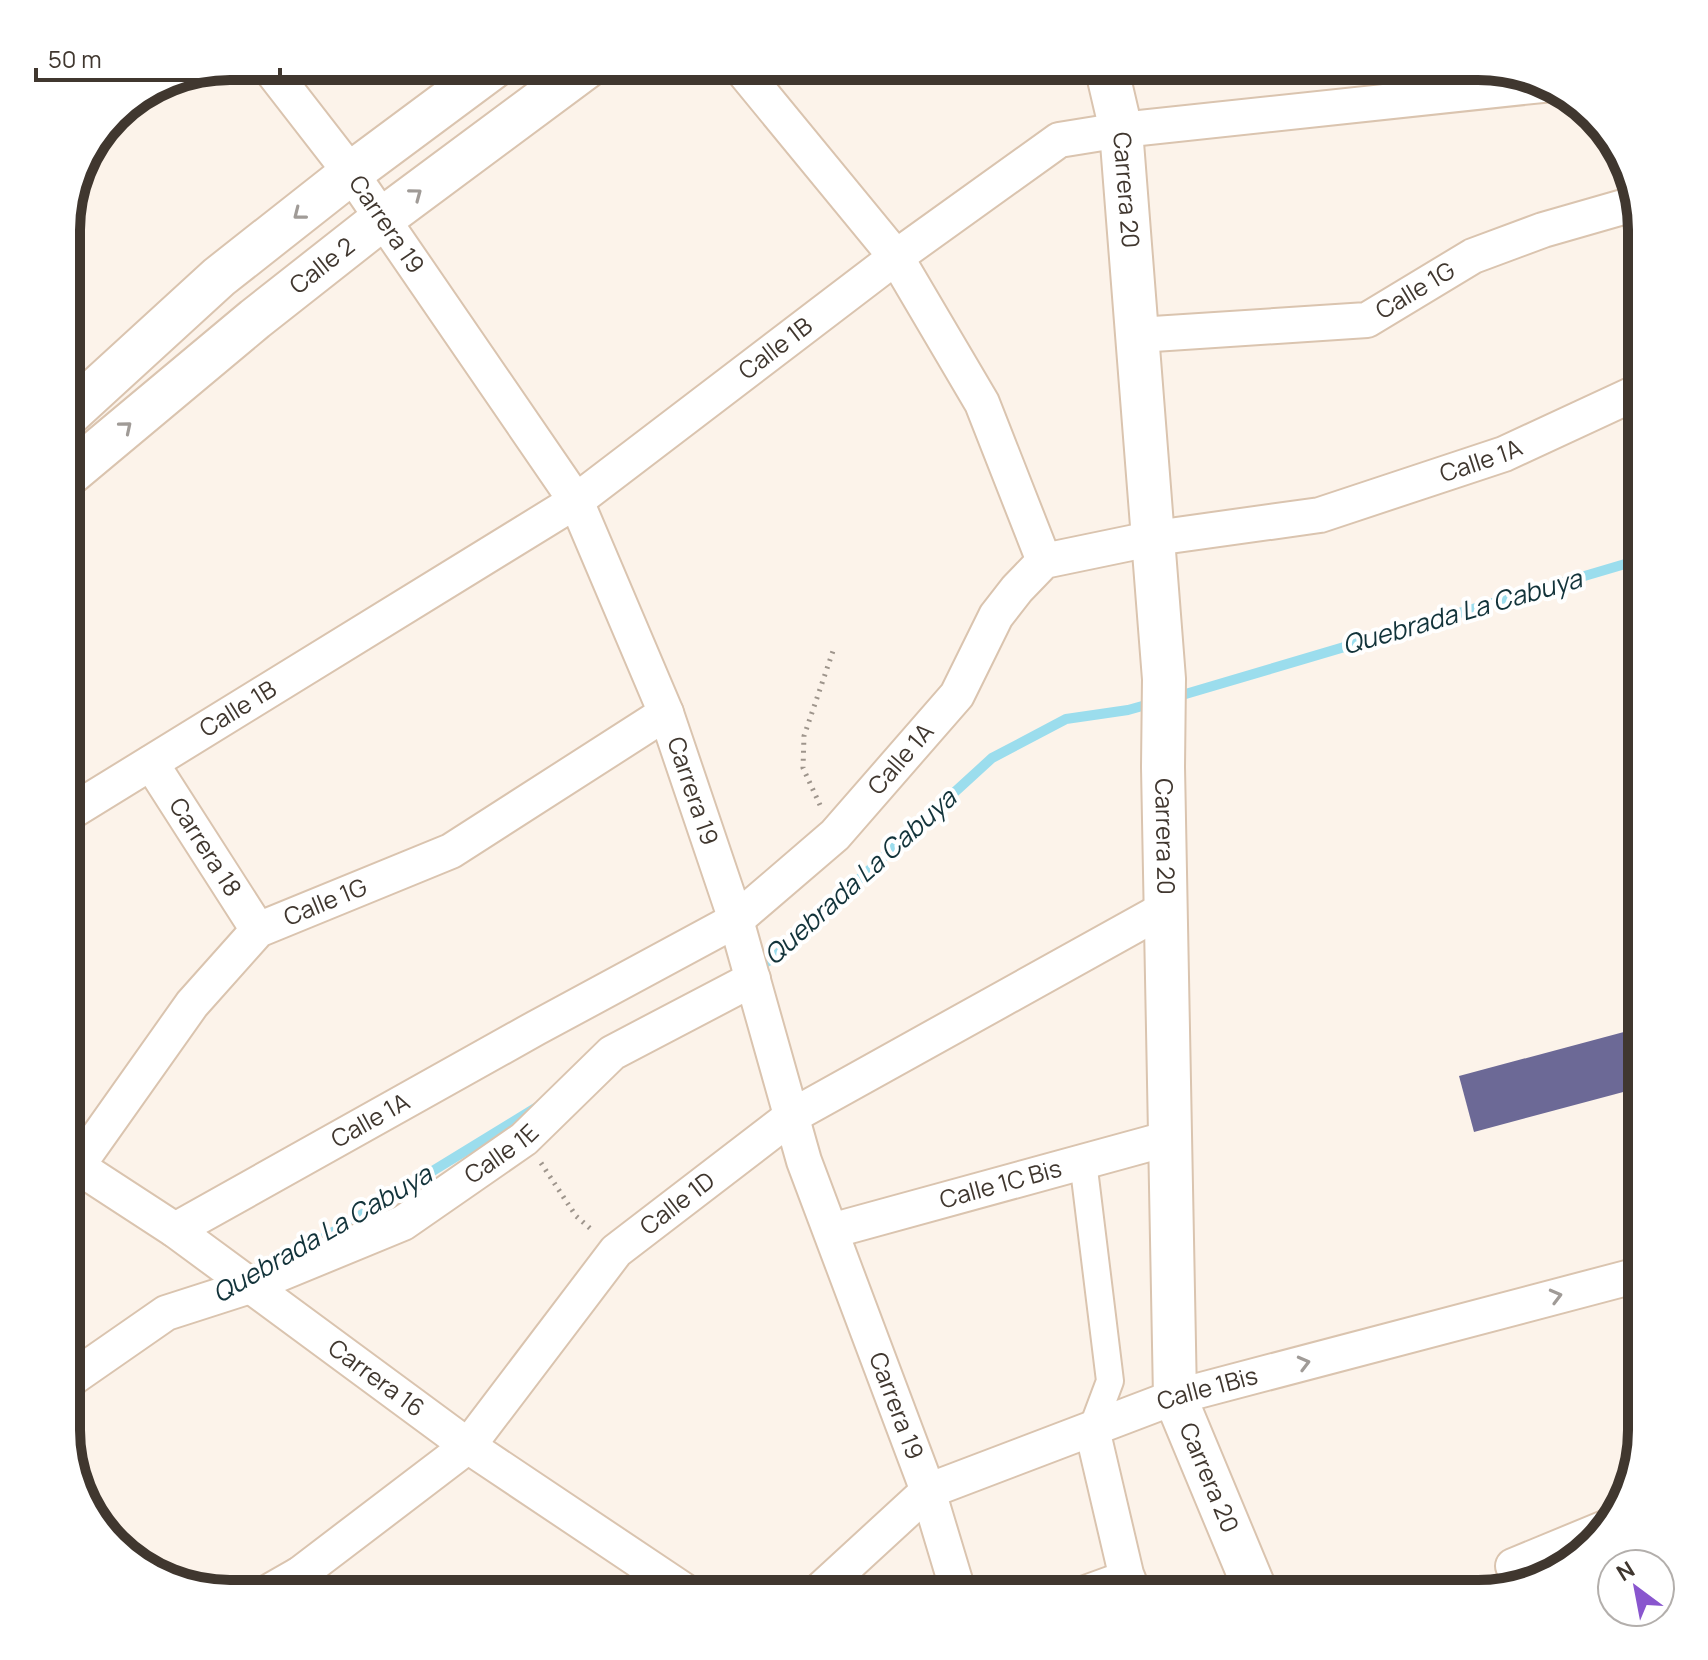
<svg xmlns="http://www.w3.org/2000/svg" width="1708" height="1660" viewBox="0 0 1708 1660" font-family="Manrope,sans-serif">
<style>
.lines{fill:none;stroke-linecap:round;stroke-linejoin:round}
.stream{stroke:#9bdded;stroke-width:10}
.building{fill:#6c6996}
.pedestrian-casing{stroke:#dac4af;stroke-width:30}
.minor-casing{stroke:#dac4af;stroke-width:38}
.tertiary-casing{stroke:#dac4af;stroke-width:46}
.path{stroke:#9e958c;stroke-width:5;stroke-dasharray:2 6;stroke-linecap:butt}
.pedestrian{stroke:#fff;stroke-width:26}
.minor{stroke:#fff;stroke-width:34}
.tertiary{stroke:#fff;stroke-width:42}
.oneway{stroke:#a09b97}
.labels{text-anchor:middle;stroke-width:8;stroke-linejoin:round;paint-order:stroke}
.street-label{font-size:24px;fill:#40372f;stroke:#fff}
.water-label{font-size:26px;font-style:italic;fill:#12333a;stroke:#fff}
.rim{fill:none;stroke:#40372f;stroke-width:10}
</style>
<rect width="100%" height="100%" fill="#fcf3ea"/>
<g class="lines">
<path class="stream" d="M1172 698 1642 559
M757 968 773 958 992 758 1066 719 1128 710 1153 703
M315 1243 537 1107"/>
</g>
<path class="building" d="M1635 1029 1642 1056V1087L1474 1132 1459 1076Z"/>
<g class="lines">
<g class="pedestrian-casing">
<path id="pedestrian" d="M1083 1161 1110 1381 1092 1429
M1071 1594 1126 1574"/>
</g>
<g class="minor-casing">
<g id="minor">
<path id="s1" d="M268 66 351 173 576 501 666 713 736 920 804 1161 928 1491 959 1594"/>
<path d="M739 66 896 257 982 403 1044 561"/>
<path id="s2" d="M1138 335 1367 320 1473 256 1543 230 1637 203"/>
<path id="s3" d="M151 763 258 930"/>
<path id="s4" d="M66 815 576 501 896 257 1059 140 1121 130 1552 84"/>
<path id="s5" d="M66 1159 175 1230 468 1446 689 1594"/>
<path id="s6" d="M66 1182 192 1004 258 930 451 851 666 713"/>
<path id="s7" d="M175 1230 536 1028 736 920 835 835 957 695 996 616 1017 589 1044 561 1155 538 1320 515 1504 454 1642 390"/>
<path id="s8" d="M831 1231 1170 1138"/>
<path id="s9" d="M66 1388 71 1379 166 1313 250 1286 403 1223 524 1139 612 1053 753 979"/>
<path d="M1092 1429 1126 1574 1134 1594"/>
<path d="M1513 1566 1605 1528"/>
<path d="M300 1574 319 1594"/>
<path id="s10" d="M265 1594 300 1574 468 1446 616 1251 792 1116 1168 907"/>
<path id="s11" d="M816 1594 928 1491 1175 1397 1642 1274"/>
</g>
</g>
<g class="tertiary-casing">
<g id="tertiary">
<path id="s12" d="M1106 66 1121 130 1164 679 1163 767 1175 1397 1257 1594"/>
<path d="M66 417 219 277 351 173 495 66"/>
<path id="s13" d="M66 477 255 319 382 219 588 66"/>
</g>
</g>
<path class="path" d="M820 805 803 768 804 736 833 651
M541 1163 576 1216 593 1231"/>
<use href="#pedestrian" class="pedestrian"/>
<use href="#minor" class="minor"/>
<use href="#tertiary" class="tertiary"/>
</g>
<defs><path id="oneway-chevron" d="M-2-3.5L2.5 0L-2 3.5" fill="none" stroke-width="1.6" stroke-linecap="round" stroke-linejoin="round" transform="scale(2)"/></defs>
<g class="oneway">
<use href="#oneway-chevron" transform="translate(416 194) rotate(-37)"/>
<use href="#oneway-chevron" transform="translate(299 214) rotate(142)"/>
<use href="#oneway-chevron" transform="translate(126 427) rotate(-40)"/>
<use href="#oneway-chevron" transform="translate(1556 1296) rotate(-15)"/>
<use href="#oneway-chevron" transform="translate(1304 1363) rotate(-15)"/>
</g>
<g class="labels">
<g class="street-label">
<text dy="8" stroke="none"><textPath href="#s12" startOffset="126">Carrera 20</textPath></text>
<text dy="8" stroke="none"><textPath href="#s1" startOffset="198">Carrera 19</textPath></text>
<text dy="8" stroke="none"><textPath href="#s13" startOffset="332">Calle 2</textPath></text>
<text dy="8" stroke="none"><textPath href="#s2" startOffset="286">Calle 1G</textPath></text>
<text dy="8" stroke="none"><textPath href="#s4" startOffset="850">Calle 1B</textPath></text>
<text dy="8" stroke="none"><textPath href="#s7" startOffset="1568">Calle 1A</textPath></text>
<text dy="8" stroke="none"><textPath href="#s4" startOffset="202">Calle 1B</textPath></text>
<text dy="8" stroke="none"><textPath href="#s7" startOffset="872">Calle 1A</textPath></text>
<text dy="8" stroke="none"><textPath href="#s1" startOffset="846">Carrera 19</textPath></text>
<text dy="8" stroke="none"><textPath href="#s12" startOffset="774">Carrera 20</textPath></text>
<text dy="8" stroke="none"><textPath href="#s3" startOffset="100">Carrera 18</textPath></text>
<text dy="8" stroke="none"><textPath href="#s6" startOffset="390">Calle 1G</textPath></text>
<text dy="8" stroke="none"><textPath href="#s7" startOffset="224">Calle 1A</textPath></text>
<text dy="8" stroke="none"><textPath href="#s9" startOffset="500">Calle 1E</textPath></text>
<text dy="8" stroke="none"><textPath href="#s8" startOffset="176">Calle 1C Bis</textPath></text>
<text dy="8" stroke="none"><textPath href="#s10" startOffset="574">Calle 1D</textPath></text>
<text dy="8" stroke="none"><textPath href="#s5" startOffset="380">Carrera 16</textPath></text>
<text dy="8" stroke="none"><textPath href="#s11" startOffset="450">Calle 1Bis</textPath></text>
<text dy="8" stroke="none"><textPath href="#s1" startOffset="1494">Carrera 19</textPath></text>
<text dy="8" stroke="none"><textPath href="#s12" startOffset="1422">Carrera 20</textPath></text>
</g>
<g class="water-label">
<text transform="translate(1462 612) rotate(-16)" y="9">Quebrada La Cabuya</text>
<text transform="translate(860 877) rotate(-42)" y="9">Quebrada La Cabuya</text>
<text transform="translate(322 1234) rotate(-30)" y="9">Quebrada La Cabuya</text>
</g>
</g>
<path d="M0 0H1708V1660H0ZM230 80H1478A150 150 0 0 1 1628 230V1430A150 150 0 0 1 1478 1580H230A150 150 0 0 1 80 1430V230A150 150 0 0 1 230 80Z" fill="#fff" fill-rule="evenodd"/>
<path class="rim" d="M230 80H1478A150 150 0 0 1 1628 230V1430A150 150 0 0 1 1478 1580H230A150 150 0 0 1 80 1430V230A150 150 0 0 1 230 80Z"/>
<g transform="translate(1636 1588) rotate(328)"><circle r="38" fill="#ffffff" stroke="#b3afac" stroke-width="2"/>
<path d="M0-6L14 30L0 20L-14 30Z" fill="#8956ce"/>
<text y="-12" font-size="22" font-weight="bold" text-anchor="middle" fill="#40372f">N</text>
</g>
<path d="M36 68v12h244v-12" fill="none" stroke="#40372f" stroke-width="4"/>
<text x="48" y="68" font-size="24" fill="#40372f" stroke="#ffffff" stroke-width="6" paint-order="stroke">50 m</text>
</svg>
